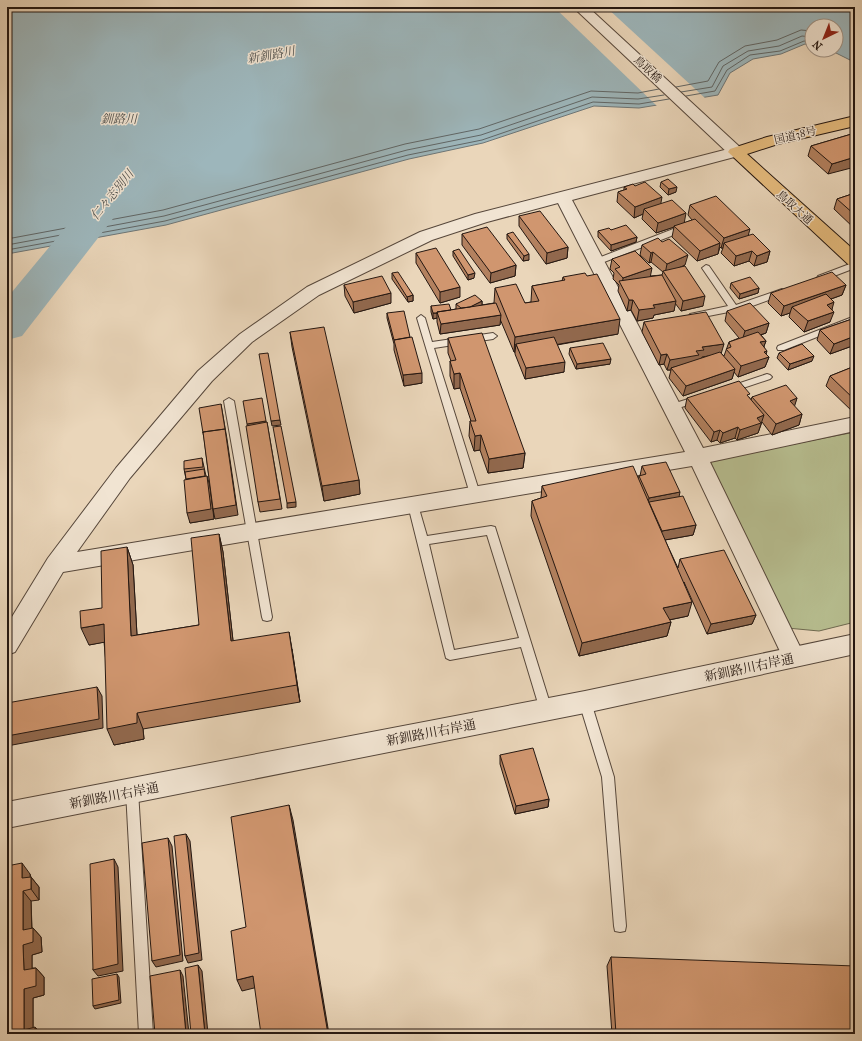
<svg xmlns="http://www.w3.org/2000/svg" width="862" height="1041" viewBox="0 0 862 1041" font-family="'IM FELL French Canon','Noto Serif JP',serif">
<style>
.green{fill:#b7be90;stroke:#6e6a50}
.water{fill:#9db6bb;stroke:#6d7677}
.pier{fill:#ead6ba}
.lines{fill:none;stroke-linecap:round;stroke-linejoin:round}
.shore{stroke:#606666;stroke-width:1}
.river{fill:#9db6bb;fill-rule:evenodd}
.service-casing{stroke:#56473b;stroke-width:2}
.minor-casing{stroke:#56473b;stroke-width:2}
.tertiary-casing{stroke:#56473b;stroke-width:2}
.trunk-casing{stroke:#241711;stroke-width:2}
.service{fill:#f1e4d2;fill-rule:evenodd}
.minor{fill:#f1e4d2;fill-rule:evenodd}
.tertiary{fill:#f1e4d2;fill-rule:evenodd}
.trunk{fill:#e5bb7d;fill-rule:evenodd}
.wall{fill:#b3815f;stroke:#241711}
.shaded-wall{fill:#92694e;stroke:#241711}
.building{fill:#d0966f;stroke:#241711}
.labels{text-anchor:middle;stroke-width:3;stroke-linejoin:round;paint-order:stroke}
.far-street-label{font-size:11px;fill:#241711;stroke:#f1e4d2}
.far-water-label{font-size:12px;font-style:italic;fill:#4e4f4c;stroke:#f1e4d2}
.street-label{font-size:13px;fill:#241711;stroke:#f1e4d2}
</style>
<rect width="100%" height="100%" fill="#ead6ba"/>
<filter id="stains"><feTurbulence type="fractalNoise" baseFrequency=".005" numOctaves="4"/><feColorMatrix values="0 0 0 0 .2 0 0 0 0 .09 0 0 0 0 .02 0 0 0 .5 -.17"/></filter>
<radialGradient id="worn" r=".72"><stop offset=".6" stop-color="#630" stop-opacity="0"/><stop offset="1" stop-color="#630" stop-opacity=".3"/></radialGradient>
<path class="green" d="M855 432V622L819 631 787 628 707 461Z"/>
<path class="water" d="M7 7H855V65L854 62 830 50H836V26H812V46L805 44 781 54 753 59 730 73 718 95 639 108 594 106 483 143 409 159 166 225 7 254Z"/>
<path class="pier" d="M554 7H606L706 99 658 107Z"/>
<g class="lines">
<path class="shore" d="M676 87 708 81 719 62 745 46 777 40 801 30 812 31
M681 92 712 87 723 66 748 51 779 46 802 36 812 37
M686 96 715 91 727 70 750 55 780 51 804 41 812 42
M7 239 163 210 405 144 479 129 591 91 638 93 659 89
M7 245 164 216 407 150 481 135 592 97 638 99 664 95
M7 250 165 221 408 155 482 140 593 102 639 104 669 99"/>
<path class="river" d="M117 178 130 181 136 189 22 336 7 340V298L104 181Z"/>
<g class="service-casing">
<path id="service" d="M681 226 685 229 684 231 599 264H593L592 262 593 260Z
M855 262V268L821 281 817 278 818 276Z
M706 265 709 266 736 305 782 289 786 292 785 294 744 309 693 319 690 318 689 316 690 314 728 306 702 268Z
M421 315 425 318 432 342 493 333 497 336 493 339 434 348 480 494 478 497H472L470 494 417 318Z
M855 316V322L784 350H778L777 348 778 346Z
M767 374 770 375 772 377 770 379 731 392 726 389 728 387Z
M698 396 701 397 703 399 701 401 672 410 667 407 669 405Z
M229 398 234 401 272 617 271 620 267 621 263 620 262 617 224 401Z
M413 501 416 502 418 505 427 536 491 526 495 527 552 710 550 714 546 715 542 714 540 710 521 647 450 660 446 658 408 505 410 502ZM487 535 519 638 454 650 429 544Z
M585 697 589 698 591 702 614 777 626 926 625 931 620 932 615 931 614 926 602 777 579 702 581 698Z
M132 785 136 787 138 791 153 1034H139L126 791 128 787Z"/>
</g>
<g class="minor-casing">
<path id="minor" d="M736 147 742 149 744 152 742 155 572 200 703 448 855 417V431L710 462 805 657 802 664 794 667 786 664 692 466 63 572 15 652 7 655V625L48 558 116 468 198 371 240 334 307 287 420 232 475 214ZM558 203 685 452 77 552 130 478 212 381 252 342 319 295 432 240 487 222Z"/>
</g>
<g class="tertiary-casing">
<path id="tertiary" d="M573 7H588L742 149 744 152 742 155 736 157 730 155Z
M855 634V654L585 713 7 828V802L585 691Z"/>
</g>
<g class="trunk-casing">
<path id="trunk" d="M855 116V126L778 144 747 154 855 251V267L849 265 728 152 730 149 767 137Z"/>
</g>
<use href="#service" class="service"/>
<use href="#minor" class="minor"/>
<use href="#tertiary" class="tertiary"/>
<use href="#trunk" class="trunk"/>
</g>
<path class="wall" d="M855 133 828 174 808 156 811 146Z
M661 182 676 192 668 195 660 187Z
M635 186 661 203 684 223 692 220 688 215 690 205 749 235 770 251 767 262 754 266 749 261 734 266 721 253 723 248H721L720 247 718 254 697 261 672 237 674 227 656 233 642 219 643 214 634 218 617 202 618 192 624 190V187Z
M855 193V229L834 209 837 199Z
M519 216 568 247 567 258 546 264 519 226Z
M611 230 637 237 636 242 611 251 598 237V231Z
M462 234 516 265 515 276 490 283 462 245Z
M507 234 529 260 523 261 507 239Z
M642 245 685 265 682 267 703 306 681 311 675 303 674 311 654 315 653 318 637 321 631 310 627 311 618 291 619 285 613 279 614 273 610 269 612 259 650 276 662 275 663 272 651 262 649 263 640 255Z
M453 251 474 278 468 280 453 256Z
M416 253 460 297 440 303 416 263Z
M392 273 413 295V301L408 302 392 279Z
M563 277 618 334 557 345 564 372 525 379 515 354V352H514L500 319V325L440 334 437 322V318L433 319 431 312V306L451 310 456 309V304L482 301V305L494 303 495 288 525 303 531 302V301L532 286 562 281Z
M731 283 759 288 758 293 739 299 730 288Z
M344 285 391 303 354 313 345 296Z
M846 285 842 295 831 299 832 310 830 322 804 332 789 317 790 313 781 316 768 303 771 293Z
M727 311 769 323 766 333 761 335 766 341 764 346 766 354 769 357 765 367 738 377 734 372 732 379 683 396 669 378 671 370H667L664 364 659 365 642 332 644 322 721 353 724 356 729 342 739 338 725 321Z
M387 313 422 383 404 386 394 350V344L387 318Z
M855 318V345L830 354 817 340 820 330Z
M290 332 359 480 360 494 324 501 292 347Z
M448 338 525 453 523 468 488 473 480 450 474 451 469 436 470 421H471L460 388 454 389 450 376V361H451L448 353Z
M855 346V352L853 350Z
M570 348 610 364 576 369 569 354Z
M779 353 812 361 788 370 777 358Z
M855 366V413H854L826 386 830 376Z
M749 397 751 400 752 397 797 398 794 406 802 414 799 425 772 435 762 422 758 433 737 440 735 438 720 443 717 440 711 442 685 408 687 398Z
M267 422 282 509 260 512 258 502 266 423Z
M202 458 206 476 210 486 214 519 190 523 186 479 184 469Z
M642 466 679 496 696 525 693 535 665 540 678 568 680 559 756 615 752 624 707 634 684 582 688 616 669 620 671 622 667 636 579 656 531 516 532 501 541 498 542 486 638 478 639 476H640Z
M219 534 223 552 233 641 292 649 300 702 143 729 144 739 114 745 104 642 89 645 127 547 133 565 137 635 199 625Z
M500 755 549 799 548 807 515 814 500 764Z
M7 866 30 874 31 877 39 887V900L31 901 32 928H33L41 937 42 952 32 955V968H36L44 977V995L33 998V1027L7 1034Z
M611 957 855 1034H612L607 966Z"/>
<path class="shaded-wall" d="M855 157V167L828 174 832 164Z
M677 187 676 192 668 195 669 189Z
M662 197 660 208 644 209 643 214 634 218 635 207Z
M686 213 684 224 674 226V227L656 233 658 223Z
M750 229 747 240 724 243 723 248H721L724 238Z
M637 237 636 242 611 251V245Z
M720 243 718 254 697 261 700 251Z
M568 247 567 258 546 264 547 253Z
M752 251 749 261 734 266 736 256Z
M770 251 767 262 754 266 757 256Z
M653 252 651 262 649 263 651 253Z
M529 254V260L523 261 524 256Z
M688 255 685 265 665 274 667 264Z
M516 265 515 276 490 283 491 273Z
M652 268 650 278 622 286 623 278Z
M475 273 474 278 468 280V275Z
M846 285 842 295 797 311 792 307 790 313 781 316 784 306Z
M460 287V297L440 303V292Z
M759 288 758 293 739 299 740 294Z
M391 293V303L354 313 353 302Z
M413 295V301L408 302 407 297Z
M705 296 703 306 681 311 683 301Z
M629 300H633L631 310 627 311Z
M482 301V306L463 310Z
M676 301 674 311 654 315 653 318 637 321 639 310 653 305Z
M834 302 831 313 827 305Z
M834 312 830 322 804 332 808 321Z
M433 313H437V318L433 319Z
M501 315 500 325 440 334 441 324Z
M620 319 618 334 519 351 516 344 515 352H514L515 337Z
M769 323 766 333 742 341 745 331Z
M855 336V345L830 354 834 344Z
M766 341 762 351 760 342Z
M724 344 721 354 702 357 701 360 671 368V370H667L670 360 696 351 702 347Z
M767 351 765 358 769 357 765 367 738 377 741 366 764 352Z
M667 354 664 364 659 365 661 355Z
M814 356 812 361 788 370 790 364Z
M611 359 610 364 576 369 577 364Z
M565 362 564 372 525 379 526 368Z
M735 369 732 379 683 396 686 386Z
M422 373V383L404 386 403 375Z
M460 373V388L454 389V374Z
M797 398 794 408 790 401Z
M221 404 227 439 238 515 215 519 213 509 204 438 203 433Z
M802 414 799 425 772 435 776 424Z
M764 415 758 433 737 440 740 430 757 418Z
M280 420 281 425 272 426 271 421Z
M266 421 267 426 248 429 247 424Z
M738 427 735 438 720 443 723 433Z
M720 430 717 440 711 442 714 432Z
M481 435 480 450 474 451 475 436Z
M525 453 523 468 488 473 489 459Z
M207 476 210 486 214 519 190 523 187 513Z
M359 480 360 494 324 501 322 486Z
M680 492 678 502 647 508 649 498Z
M296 502V507L287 508V503Z
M696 525 693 535 659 541 662 531Z
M219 534 223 552 235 658 231 641Z
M127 547 133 565 138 653 131 636Z
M692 602 688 616 659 622 663 608Z
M756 615 752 624 707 634 711 624Z
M671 622 667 636 579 656 582 643Z
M104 624 111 641 89 645 81 628Z
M289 632 292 649 300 702 297 685Z
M97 687 102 696 103 728 7 746V736Z
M137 713 143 729 144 739 114 745 107 729Z
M549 799 548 807 515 814 516 806Z
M289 805 293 820 329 1034H328Z
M186 834 190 841 202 960 188 963 185 956Z
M168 838 172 846 183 961 156 967 152 961Z
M114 859 118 867 123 971 98 976 93 970Z
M22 863 30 874 31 889 22 878Z
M31 877 39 887V900L31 889Z
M23 891 31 901 32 939 23 930Z
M33 928 41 937 42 952 32 955V979L24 970 23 945Z
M198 965 202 971 208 1034H205Z
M36 968 44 977V995L33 998V1034L24 1030V989Z
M180 970 183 976 189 1034H186Z
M117 974 119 977 121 1003 95 1009 93 1006Z
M253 976 258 987 242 991 237 980Z
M35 1027 42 1034H35Z"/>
<path class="building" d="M855 133V157L832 164 811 146Z
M668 179 677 187 669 189 661 182Z
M645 182 662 197 635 207 618 192 627 189 624 187 633 184 635 186Z
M855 193V215L837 199Z
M716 196 750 229 724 238 690 205Z
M672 200 686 213 658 223 644 209Z
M540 211 568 247 547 253 519 216Z
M695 219 720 243 700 251 674 226Z
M626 225 637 237 611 245 598 231 609 228 611 230Z
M487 227 516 265 491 273 462 234Z
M513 232 529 254 524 256 507 234Z
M753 234 770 251 757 256 752 251 736 256 724 243Z
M658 238 662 242 669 239 688 255 667 264 653 252 651 253 642 245Z
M436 248 460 287 440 292 416 253Z
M459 249 475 273 468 275 453 251Z
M635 251 652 268 623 278 615 269 620 267 612 259Z
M685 266 705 296 683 301 663 271Z
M398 272 413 295 407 297 392 273Z
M832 272 846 285 784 306 771 293Z
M585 273 587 276 597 274 620 319 515 337 495 288 516 284 525 303 539 301 532 286 565 280 563 277Z
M662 275 676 301 653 305 655 308 639 310 633 300H629L619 281Z
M382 276 391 293 353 302 344 285Z
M750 277 759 288 740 294 731 283Z
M826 294 834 302 827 305 834 312 808 321 792 307Z
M475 295 482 301 470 307 461 308 456 304Z
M496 303 501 315 441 324 437 312Z
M750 303 769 323 745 331 727 311Z
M449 304 451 310 437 312V313H433L431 306Z
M404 311 410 337 394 340 387 313Z
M706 312 724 344 702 347 704 350 696 351 699 355 670 360 667 354 661 355 644 322Z
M855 318V336L834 344 820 330Z
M324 327 359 480 322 486 290 332Z
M758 332 766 341 760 342 767 351 764 352 769 357 741 366 726 349 731 347 729 342Z
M482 333 525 453 489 459 481 435 475 436 470 421H476L460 373 454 374 450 361 456 360 448 338Z
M412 337 422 373 403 375 394 340Z
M554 337 565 362 526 368 516 344Z
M603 343 611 359 577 364 570 348Z
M802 344 814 356 790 364 779 353Z
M720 352 735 369 686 386 671 368Z
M268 353 280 420 271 421 259 354Z
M855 366V400L830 376Z
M739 381 750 394 747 395 764 415 757 418 761 423 740 430 738 427 723 433 720 430 714 432 687 398Z
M786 385 797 398 790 401 802 414 776 424 752 397Z
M262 398 266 421 247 424 243 401Z
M221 404 225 429 203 432V433L199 408Z
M267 422 280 499 258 502 246 426Z
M281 426 296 502 287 503 273 427Z
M225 429 236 505 213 509 203 432Z
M202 458 203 467 184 469V461Z
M666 462 680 492 649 498 639 476 646 474 642 466Z
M633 466 692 602 663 608 671 622 582 643 532 501 547 496 542 486Z
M204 469 205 476 186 479 185 472Z
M207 476 211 509 187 513 184 480Z
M683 496 696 525 662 531 649 502Z
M219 534 231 641 289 632 297 685 137 713V723L107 729 104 624 81 628 80 611 102 608 101 551 127 547 131 636 199 625 191 538Z
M724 550 756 615 711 624 680 559Z
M97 687 99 719 7 736V703Z
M533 748 549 799 516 806 500 755Z
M289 805 328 1034H261L253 976 237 980 231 931 246 927 231 817Z
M186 834 199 953 185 956 174 836Z
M168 838 180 955 152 961 142 843Z
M114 859 118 964 93 970 90 864Z
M22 863V878L31 877V889L23 891V930L33 928V942L23 945 24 970 36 968V986L24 989V1030L35 1027V1034H7V866Z
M611 957 855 966V1034H616Z
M198 965 205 1034H191L185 968Z
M180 970 186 1034H155L150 976Z
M117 974 119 1000 93 1006 92 979Z"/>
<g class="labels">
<g class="far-street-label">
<text transform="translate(648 69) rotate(43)" y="4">鳥取橋</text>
<text transform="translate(795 135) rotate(-13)" y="4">国道38号</text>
<text transform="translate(795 207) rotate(42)" y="4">鳥取大通</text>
</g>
<g class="far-water-label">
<text transform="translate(271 55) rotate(-10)" y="4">新釧路川</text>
<text x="119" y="123">釧路川</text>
<text transform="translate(112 195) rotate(-51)" y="4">仁々志別川</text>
</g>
<g class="street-label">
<text transform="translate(749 667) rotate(-12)" y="5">新釧路川右岸通</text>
<text transform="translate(431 732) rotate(-11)" y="5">新釧路川右岸通</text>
<text transform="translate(114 795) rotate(-11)" y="5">新釧路川右岸通</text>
</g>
</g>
<rect width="862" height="1041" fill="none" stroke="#ead6ba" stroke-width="24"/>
<rect x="8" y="8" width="846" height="1025" fill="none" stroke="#241711" stroke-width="2"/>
<rect x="12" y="12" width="838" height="1017" fill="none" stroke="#241711"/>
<g transform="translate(824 38) rotate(223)"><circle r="19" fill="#f1e4d2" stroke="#9f9285"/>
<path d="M0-3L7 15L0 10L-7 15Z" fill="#8f2418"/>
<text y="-6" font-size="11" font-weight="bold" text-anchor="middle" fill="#241711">N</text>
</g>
<rect width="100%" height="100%" filter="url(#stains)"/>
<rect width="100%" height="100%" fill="url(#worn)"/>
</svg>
